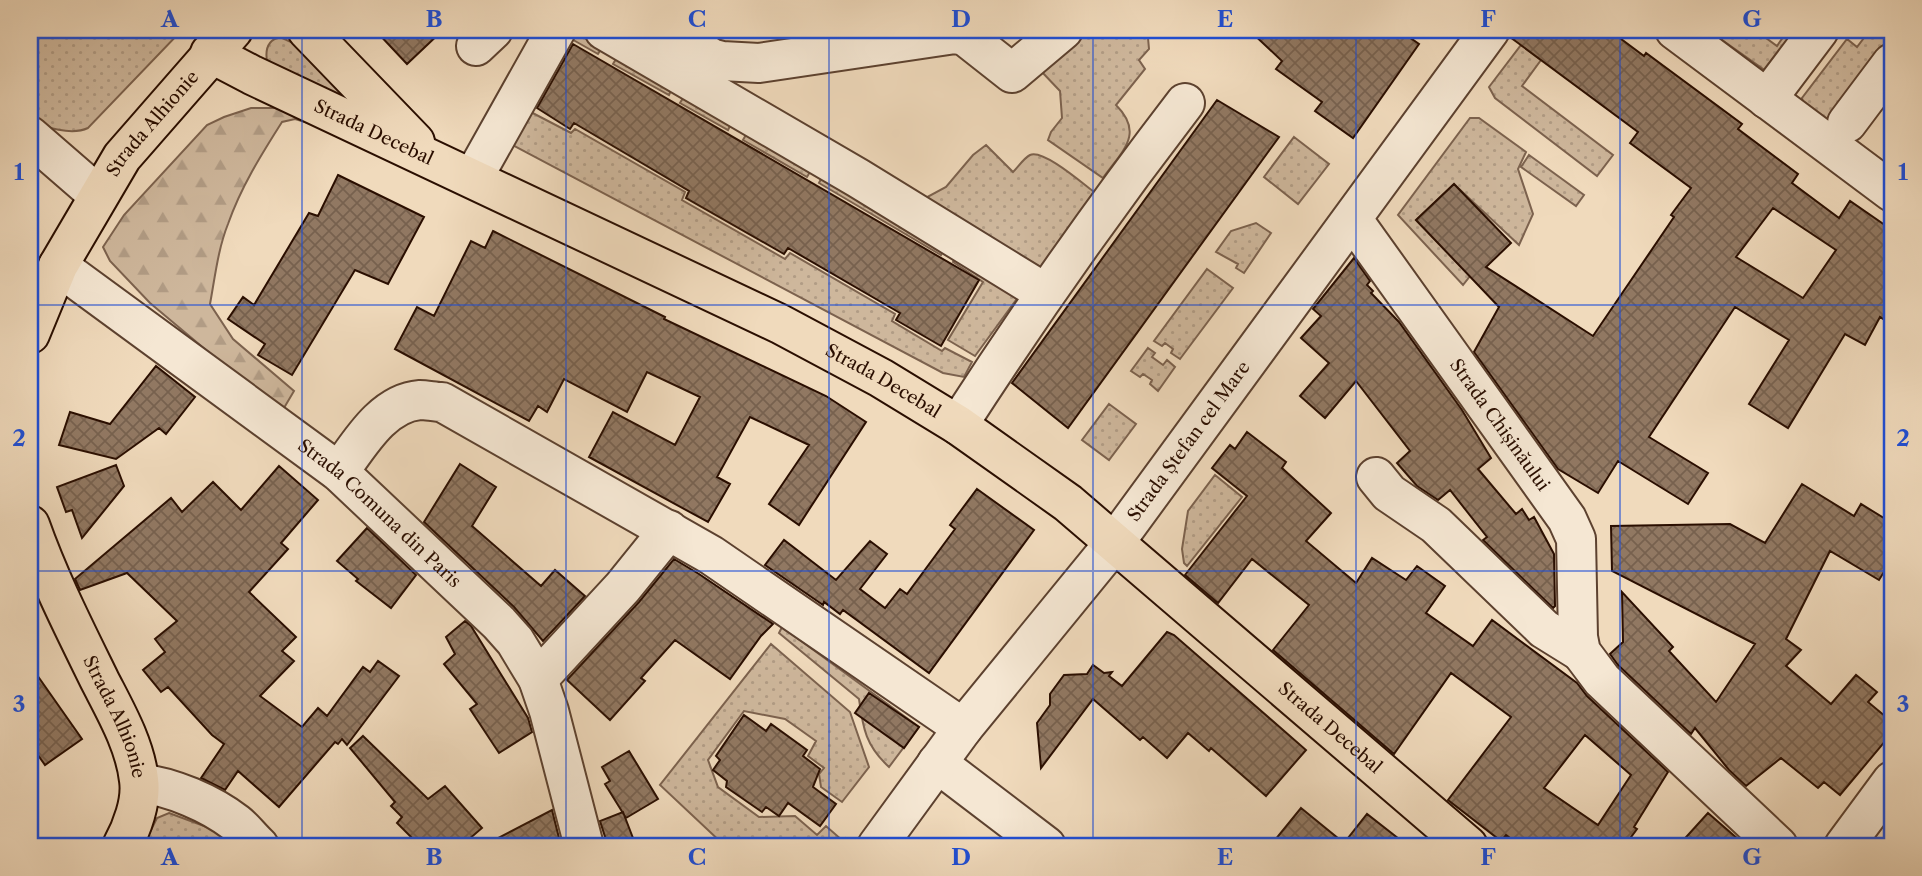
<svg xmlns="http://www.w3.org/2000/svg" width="1922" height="876" viewBox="0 0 1922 876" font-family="'Libre Caslon Text',serif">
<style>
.grass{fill:url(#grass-dots);stroke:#7c624e;stroke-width:2}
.forest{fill:url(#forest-firs);stroke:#7c624e;stroke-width:2}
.building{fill:url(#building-cross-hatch);stroke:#2a0e00;stroke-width:2;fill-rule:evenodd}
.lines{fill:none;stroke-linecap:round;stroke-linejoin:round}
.minor-casing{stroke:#5c412f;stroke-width:42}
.major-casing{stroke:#2a0e00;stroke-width:42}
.minor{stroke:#f5e7d3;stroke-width:38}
.major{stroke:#f0dabc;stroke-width:38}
.grid{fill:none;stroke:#1d4ed8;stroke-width:2;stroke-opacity:0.55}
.labels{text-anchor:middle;stroke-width:6;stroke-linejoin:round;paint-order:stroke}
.street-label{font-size:18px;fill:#2a0e00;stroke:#f5e7d3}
.neatline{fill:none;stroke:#1d4ed8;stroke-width:2.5}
.grid-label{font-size:23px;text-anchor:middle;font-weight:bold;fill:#1d4ed8}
</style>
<defs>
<pattern id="grass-dots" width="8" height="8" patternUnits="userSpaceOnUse" patternTransform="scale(1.75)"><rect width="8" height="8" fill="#ceb79c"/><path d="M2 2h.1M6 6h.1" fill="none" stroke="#b19c85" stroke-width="1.8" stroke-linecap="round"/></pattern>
<pattern id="forest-firs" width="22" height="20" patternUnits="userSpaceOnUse" patternTransform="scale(1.75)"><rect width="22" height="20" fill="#ceb79c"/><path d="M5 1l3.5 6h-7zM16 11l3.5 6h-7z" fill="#b19c85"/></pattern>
<pattern id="building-cross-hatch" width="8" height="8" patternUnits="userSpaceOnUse" patternTransform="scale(1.75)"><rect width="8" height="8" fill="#917862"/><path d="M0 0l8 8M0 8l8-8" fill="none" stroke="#77614e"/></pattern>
</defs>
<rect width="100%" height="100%" fill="#f0dabc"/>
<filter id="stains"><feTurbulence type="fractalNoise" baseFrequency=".00286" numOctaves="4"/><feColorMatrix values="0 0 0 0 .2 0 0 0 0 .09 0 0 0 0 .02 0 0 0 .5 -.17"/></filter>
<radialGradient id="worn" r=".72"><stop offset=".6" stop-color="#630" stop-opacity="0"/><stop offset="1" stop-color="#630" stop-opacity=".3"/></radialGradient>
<path class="grass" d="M30 30H182L88 128C71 136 46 127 30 121Z
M566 30H580L605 43 598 54 568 37 525 109 571 133 575 129 685 192 682 200 785 259 790 253 895 314 892 321 942 351 945 348 972 362 964 377 943 373 503 140Z
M1091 30H1141L1148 38 1149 49 1139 60 1145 69 1116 105C1145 134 1122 151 1103 178L1048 140 1051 132 1062 118 1060 91 1041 71Z
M1708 30H1755L1777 46 1788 30H1807L1773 76Z
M1870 30H1891L1892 45 1825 125 1806 115 1802 98 1847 39 1857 47Z
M280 37 291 42 362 112 267 61C265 49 268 40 280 37Z
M1521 45 1541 60 1522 86 1613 155 1597 176 1495 98 1489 87Z
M621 51 675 82 669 95 613 64Z
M688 90 734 118 728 130 680 103Z
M1470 118H1479L1526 152 1518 169 1533 214 1519 245 1454 184 1416 220 1470 276 1463 285 1398 215Z
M750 128 814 165 807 177 743 140Z
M1294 137 1329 164 1298 204 1264 177Z
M986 145 1013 172C1018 167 1024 158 1030 155 1043 149 1082 183 1094 192L1042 269 918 202 946 187 973 155Z
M1529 155 1584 195 1576 206 1521 167Z
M826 170 948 242 941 255 819 183Z
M1256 223 1271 233 1244 273 1236 268 1238 264 1216 252 1231 231Z
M960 249 1019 291 1016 300 975 356 948 340 983 282 953 262Z
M1207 269 1233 288 1180 359 1171 353 1173 349 1165 343 1162 346 1154 341Z
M1148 348 1155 353 1152 357 1163 365 1167 360 1175 367 1158 391 1150 384 1152 380 1143 374 1140 377 1131 371Z
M1109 404 1136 424 1109 460 1082 440Z
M1215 475 1242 497 1187 566 1184 563 1182 549 1188 511Z
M782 627 919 727 889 767C866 746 863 729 859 699L779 633Z
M771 644 850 712 869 767 842 802 821 787 819 774 824 768 808 756 816 741 785 719 744 711 708 760 718 787 759 817 795 816 817 835 826 826 843 841 846 838 853 844 851 846H725L660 785Z
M169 813 223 833 233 846H143L157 818Z"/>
<path class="forest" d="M251 108H275L323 122 319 126 295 119 282 122C261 155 241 187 228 224 218 249 215 277 210 304L233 339 294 391 281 413 150 303 110 261 103 247 124 215 207 125 224 117Z"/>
<path class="building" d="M375 30H443L407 64Z
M1249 30H1399L1419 44 1353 138 1315 111 1322 102 1276 69 1282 61Z
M1511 30H1609L1644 56 1646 53 1742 124 1738 129 1798 174 1792 183 1839 218 1850 201 1892 230V325L1880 317 1865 345 1845 334 1788 428 1749 404 1789 340 1735 307 1649 437 1708 473 1688 504 1618 461 1598 493 1558 469 1474 352 1499 307 1416 220 1454 184 1511 243 1486 267 1593 336 1674 217 1671 215 1691 188 1630 143 1638 132 1510 37ZM1773 208 1836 250 1803 298 1736 257Z
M573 44 979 280 941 346 896 320 900 313 788 248 784 254 686 198 689 191 574 123 570 129 537 108Z
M1217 100 1279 137 1068 428 1012 383Z
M338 175 424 217 388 284 355 270 292 375 258 355 265 344 228 319 243 297 254 305 309 213 318 216Z
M493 231 665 317 664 319 826 396 866 422 799 525 769 504 809 445 750 417 717 477 730 484 708 522 589 457 613 412 675 445 700 397 647 372 627 412 564 379 547 412 538 406 529 421 395 349 417 307 434 316 471 241 485 248Z
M1354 258 1370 281 1367 285 1373 291 1371 293 1399 322 1462 410 1491 458 1478 469 1516 514 1522 509 1529 520 1534 517 1554 554 1555 606 1553 608 1483 540 1487 537 1450 490 1438 500 1417 486 1397 463 1410 451 1356 381 1325 418 1300 396 1329 363 1301 338 1321 316 1313 309Z
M156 366 195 397 166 434 159 428 116 459 59 445 70 412 110 424Z
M1247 432 1286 462 1282 468 1331 513 1306 541 1356 583 1372 558 1406 580 1417 566 1445 586 1426 613 1473 646 1492 620 1577 683 1587 696 1668 772 1634 827 1637 829 1626 844 1630 846H1521L1506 835 1501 841 1448 800 1511 717 1451 673 1394 754 1273 650 1309 605 1252 559 1218 603 1185 575 1247 496 1212 468 1230 445 1235 449ZM1585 735 1631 775 1598 825 1544 788Z
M460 464 496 487 472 526 541 586 555 570 585 596 543 641 514 607 424 522Z
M116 465 124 486 82 538 72 510 66 512 57 487Z
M279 466 318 500 281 543 288 549 249 592 296 637 282 651 294 661 260 696 302 727 318 708 327 716 363 667 370 672 378 661 399 676 347 745 342 739 338 744 335 742 279 807 238 771 225 790 201 778 224 744 212 735 168 687 161 692 143 670 165 652 155 639 177 621 127 573 80 590 75 579 171 498 182 512 213 482 241 510Z
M1802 484 1854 516 1861 504 1892 523V559L1879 580 1830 551 1786 639 1801 650 1786 666 1831 704 1856 675 1877 692 1868 702 1892 722V733L1840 795 1824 782 1818 788 1781 758 1746 786 1729 770 1695 728 1691 734 1618 665 1610 654 1623 642 1622 592 1673 647 1669 651 1716 702 1755 644 1612 571 1611 526 1730 524 1765 543Z
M977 489 1034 530 929 673 843 610 840 614 824 602 823 605 765 565 784 540 836 580 870 541 887 554 860 589 885 608 900 589 907 594 955 529 950 525Z
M367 528 416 575 391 608 356 581 358 579 337 561Z
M674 559 699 574 773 624 761 636 730 679 675 640 641 678 645 681 610 720 567 680 639 602Z
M465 621 471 626 528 718 532 732 499 753 470 709 477 704 444 664 455 654 446 637Z
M1167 632 1174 635 1306 750 1266 796 1211 748 1209 751 1188 733 1167 758 1143 737 1140 740 1093 699 1041 768 1037 723 1050 705V694L1064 675 1087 674 1093 665 1104 673 1112 672 1109 676 1122 686Z
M30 665 82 739 45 765 30 744Z
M869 693 919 727 904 748 855 713Z
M744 715 766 731 771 724 807 750 803 756 820 769 813 787 836 804 820 826 788 803 779 816 766 807 762 812 726 787 727 781 713 770 720 760 716 756Z
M363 736 428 799 445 786 482 828 461 846H420L397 823 402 817 391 806 395 802 350 748Z
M629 751 658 799 626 818 605 784 610 781 602 767Z
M1301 808 1344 843 1367 814 1408 846H1270Z
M552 810 561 846H483Z
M623 812 636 846H608L600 821Z
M1708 813 1746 846H1678Z"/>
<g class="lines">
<g class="minor-casing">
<g id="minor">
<path d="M604 30 858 178 1045 293"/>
<path d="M670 30 711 58 722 61 759 63 955 34 965 36 1012 73 1063 30"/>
<path d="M1675 30 1892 192"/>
<path d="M476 46 493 30"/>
<path d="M1767 99 1819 30"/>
<path d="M1847 123 1892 63"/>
<path d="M30 136 98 195"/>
<path d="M473 178 556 30"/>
<path id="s1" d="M1353 220 1567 519 1576 539 1578 637 1581 652 1602 680 1778 846"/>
<path id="s2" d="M58 266 339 472 499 623 515 641 538 679 549 711 584 846"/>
<path d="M958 425C1029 315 1105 207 1185 103"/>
<path d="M339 472C359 445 382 403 420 400 427 400 435 402 442 402L711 555 963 728"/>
<path d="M1376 477 1389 493 1436 525 1544 629 1581 652"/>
<path d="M538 679 623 587 669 530"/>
<path d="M937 763 1046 846"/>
<path d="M140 783C172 787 210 803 236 823 244 829 251 839 259 846"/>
<path id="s3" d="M877 846 963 728 1115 542 1490 30"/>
<path d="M1844 846 1892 781"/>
</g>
</g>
<g class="major-casing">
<g id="major">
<path d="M307 30 415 142"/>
<path id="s4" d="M210 53 252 75 780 324 881 378 958 425 1068 503 1468 846"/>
<path id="s5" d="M30 334 58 266 122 157 233 30"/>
<path id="s6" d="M30 525C49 579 75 630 100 681 116 712 135 745 139 780 142 801 132 828 122 846"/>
</g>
</g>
<use href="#minor" class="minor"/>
<use href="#major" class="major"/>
</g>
<path class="grid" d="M302 30V846M566 30V846M829 30V846M1093 30V846M1356 30V846M1620 30V846M30 305H1892M30 571H1892"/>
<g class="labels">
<g class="street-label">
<text dy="6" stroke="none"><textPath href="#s5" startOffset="245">Strada Alhionie</textPath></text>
<text dy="6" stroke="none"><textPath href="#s4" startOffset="182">Strada Decebal</textPath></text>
<text dy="6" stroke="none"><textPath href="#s4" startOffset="749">Strada Decebal</textPath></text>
<text dy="6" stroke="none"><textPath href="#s1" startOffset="252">Strada Chișinăului</textPath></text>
<text dy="6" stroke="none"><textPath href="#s3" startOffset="511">Strada Ștefan cel Mare</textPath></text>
<text dy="6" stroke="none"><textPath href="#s2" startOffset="406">Strada Comuna din Paris</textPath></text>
<text dy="6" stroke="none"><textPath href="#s6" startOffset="210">Strada Alhionie</textPath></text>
<text dy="6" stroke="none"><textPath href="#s4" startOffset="1316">Strada Decebal</textPath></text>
</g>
</g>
<rect width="1922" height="876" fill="none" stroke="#f0dabc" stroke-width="77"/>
<rect x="38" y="38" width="1846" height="800" class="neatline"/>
<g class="grid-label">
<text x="170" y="27">A</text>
<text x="434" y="27">B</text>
<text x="697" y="27">C</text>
<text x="961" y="27">D</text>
<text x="1225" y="27">E</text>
<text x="1488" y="27">F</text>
<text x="1752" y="27">G</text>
<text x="19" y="180">1</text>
<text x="1903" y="180">1</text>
<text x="19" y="446">2</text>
<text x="1903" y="446">2</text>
<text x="19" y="712">3</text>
<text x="1903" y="712">3</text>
<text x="170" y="865">A</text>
<text x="434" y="865">B</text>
<text x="697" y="865">C</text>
<text x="961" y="865">D</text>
<text x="1225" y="865">E</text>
<text x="1488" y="865">F</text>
<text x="1752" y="865">G</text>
</g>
<rect width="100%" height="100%" filter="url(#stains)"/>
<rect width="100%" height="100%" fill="url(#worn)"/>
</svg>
